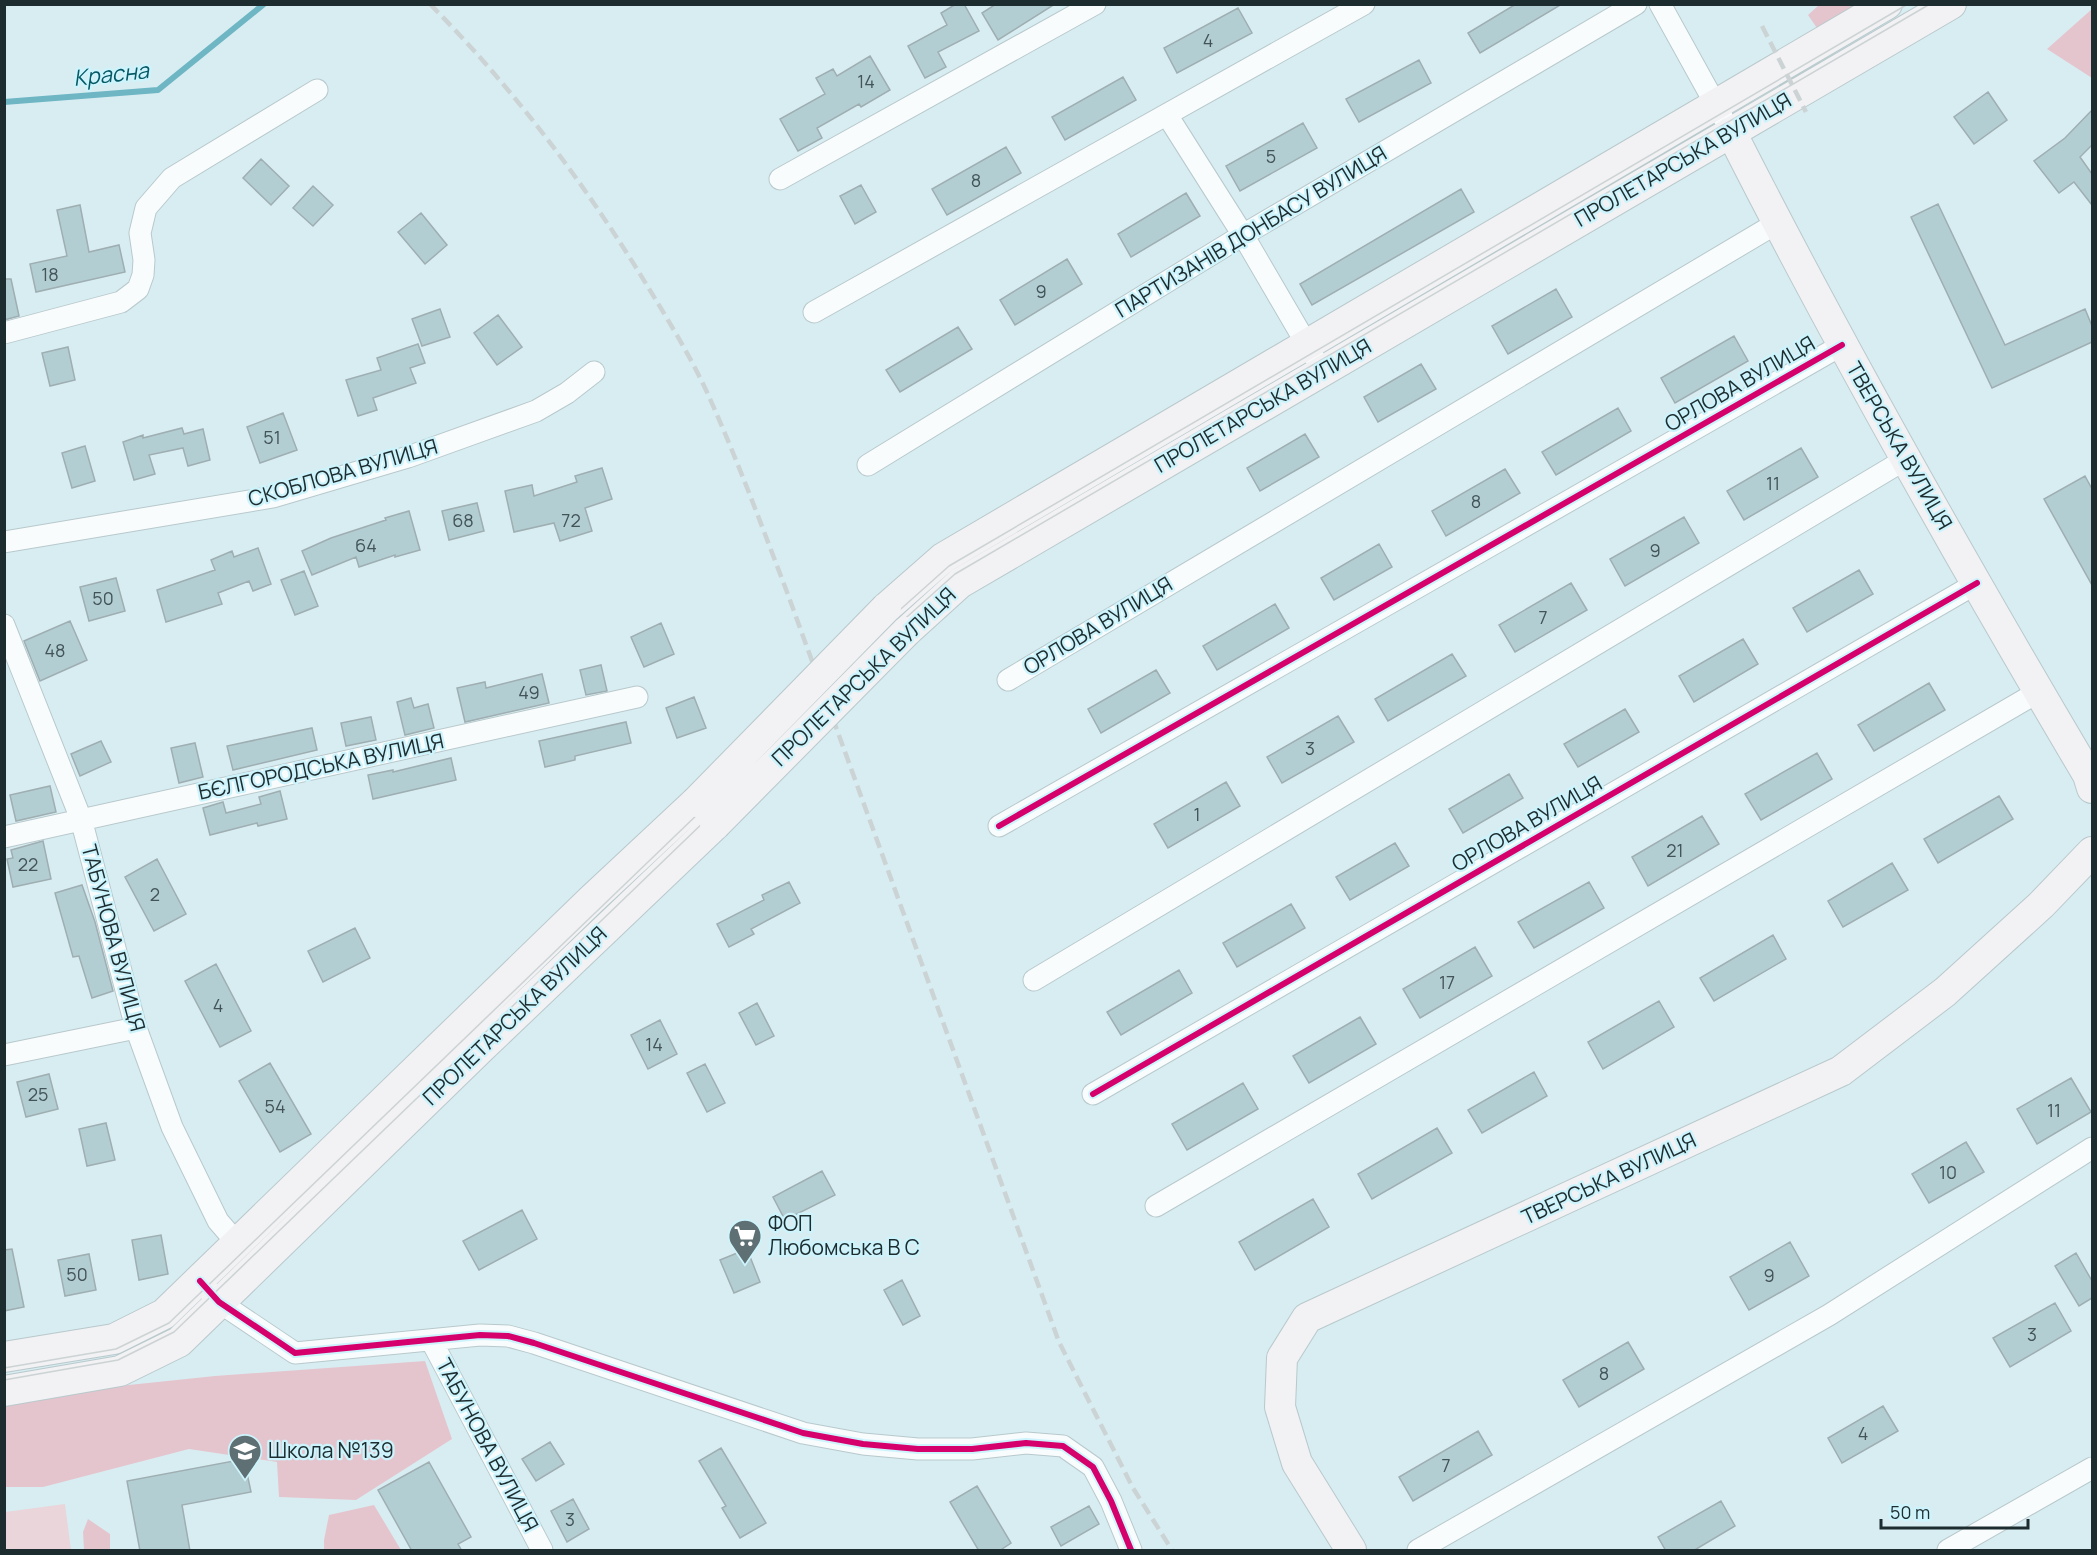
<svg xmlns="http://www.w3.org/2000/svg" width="2097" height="1555" viewBox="0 0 2097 1555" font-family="Manrope,sans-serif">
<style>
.green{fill:#e9d5da}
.forest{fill:#e5c5cd}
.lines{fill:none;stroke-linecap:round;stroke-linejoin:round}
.stream{stroke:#6eb6c3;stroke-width:6}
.building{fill:#b3ced3;stroke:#9eaeb1;stroke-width:1.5}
.street-casing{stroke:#b8c9cc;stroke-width:23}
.secondary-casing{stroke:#b8c9cc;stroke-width:32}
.street{stroke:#f9fcfd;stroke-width:21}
.secondary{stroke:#f2f1f3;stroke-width:30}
.tram{stroke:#ccd3d4;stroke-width:1.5}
.rail{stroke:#ccd3d4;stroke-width:4.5;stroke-dasharray:12 6;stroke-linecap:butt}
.secondary-bridge-casing{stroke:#b8c9cc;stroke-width:32;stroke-linecap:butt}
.secondary-bridge{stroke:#f2f1f3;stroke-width:30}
.cycleway-casing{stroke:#cdf4fc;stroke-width:10}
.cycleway{stroke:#d6006c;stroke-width:6}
.labels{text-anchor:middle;stroke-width:4.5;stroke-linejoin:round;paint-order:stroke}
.number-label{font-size:18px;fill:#425458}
.street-label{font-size:21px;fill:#1d2c2f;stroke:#cdf4fc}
.poi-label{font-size:21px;fill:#1d2c2f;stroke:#cdf4fc;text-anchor:start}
.water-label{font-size:22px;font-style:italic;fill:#055865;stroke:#cdf4fc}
</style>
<rect width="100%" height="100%" fill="#d8edf2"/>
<path class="green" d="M65 1504 71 1550H5V1512Z"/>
<path class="forest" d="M1819 5H1865L1819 31 1808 15Z
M2092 9V78L2047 49Z
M425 1361 452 1439 356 1500 279 1497 277 1462 189 1449 43 1487H5V1403L52 1393 215 1376Z
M374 1505 401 1550H324V1540L329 1515Z
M88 1519 110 1534V1550H84L83 1532Z"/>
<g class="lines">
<path class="stream" d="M4 102 158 90 264 4"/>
</g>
<path class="building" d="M956 4H964L979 31 938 52 946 67 925 78 908 46 947 25 941 13Z
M996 4H1055L998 40 982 13Z
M1516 4H1562L1480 53 1468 33Z
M1238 8 1252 33 1177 73 1164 48Z
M870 56 890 90 861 107 859 104 817 128 822 138 798 151 780 119 825 94 816 78 833 69 837 76Z
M1419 60 1431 83 1359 122 1346 99Z
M1123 77 1136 100 1065 140 1052 117Z
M1988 92 2007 120 1974 144 1954 117Z
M2092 110V145L2080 157 2092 174V205L2074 182 2059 193 2034 161 2065 138Z
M1303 123 1317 148 1240 191 1226 166Z
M1006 147 1021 173 947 215 932 189Z
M261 159 289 186 271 205 243 178Z
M861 185 876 212 855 224 840 196Z
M313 186 333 205 313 226 293 208Z
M1461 189 1474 212 1312 305 1300 284Z
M1186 193 1200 216 1131 257 1118 234Z
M1938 204 2005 345 2085 309 2092 326V342L1992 388 1911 217Z
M80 205 89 252 119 245 125 272 36 292 30 264 67 256 57 210Z
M421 213 447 245 425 264 398 232Z
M1067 259 1082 284 1015 325 1000 300Z
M4 279H11L19 316 4 320Z
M1556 289 1572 317 1508 354 1492 326Z
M440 309 450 337 422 346 412 319Z
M498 315 522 347 497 365 474 333Z
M958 327 972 349 900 392 886 370Z
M1734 336 1748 361 1675 403 1661 378Z
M418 344 425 363 410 368 416 383 373 398 377 410 358 416 346 380 381 370 377 358Z
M68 347 75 380 50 386 42 353Z
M1421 364 1436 389 1378 422 1364 397Z
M1618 408 1631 431 1556 475 1542 452Z
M283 413 297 450 260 463 247 427Z
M182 428 184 434 203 429 210 460 188 466 183 448 149 455 155 474 134 480 123 442 143 435V438Z
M1305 434 1319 457 1260 491 1247 468Z
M85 446 95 481 72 488 62 453Z
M1801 448 1818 477 1744 520 1727 491Z
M602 468 612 499 585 508 592 531 560 541 554 523 514 532 505 491 532 485 534 496 577 482 575 476Z
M1505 469 1520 493 1446 536 1432 511Z
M2085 476 2092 489V585L2044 499Z
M477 503 484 531 449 540 442 511Z
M409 511 420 550 395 557V555L359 567 356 557 312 575 302 551 331 538 386 520 385 518Z
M1684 517 1699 543 1625 586 1610 559Z
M1379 544 1392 567 1334 600 1321 578Z
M258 548 271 584 253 591 249 581 218 593 222 604 166 622 157 590 215 570 211 560 232 551 234 557Z
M1859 570 1873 594 1807 632 1793 608Z
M304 571 318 606 295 615 281 580Z
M116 578 125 611 89 621 80 587Z
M1571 583 1587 610 1515 652 1499 625Z
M1275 604 1289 628 1217 670 1203 646Z
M70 621 87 660 40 681 24 641Z
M661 623 674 654 644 667 631 637Z
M1743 639 1758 664 1694 702 1679 676Z
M1452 654 1466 676 1388 721 1375 699Z
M601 665 607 691 586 695 580 670Z
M1156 670 1170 693 1101 733 1088 709Z
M542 674 549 703 465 722 457 688 485 682 486 688Z
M1929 683 1945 710 1874 751 1858 725Z
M694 697 706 728 677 738 666 708Z
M411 698 414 708 428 704 434 728 405 735 397 702Z
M1625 709 1639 732 1578 767 1564 744Z
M1338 716 1354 742 1282 783 1267 757Z
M371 717 376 740 346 746 341 723Z
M626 722 631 743 575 756V760L545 767 539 741Z
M312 728 317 750 233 770 227 746Z
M101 741 111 762 80 776 71 754Z
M195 743 203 777 179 783 171 748Z
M1817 753 1832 779 1761 820 1745 794Z
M451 758 456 780 373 799 368 775 393 770V772Z
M1509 774 1523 798 1463 833 1449 809Z
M1226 782 1240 806 1168 848 1154 824Z
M50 786 56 812 16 821 10 795Z
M280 791 287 819 258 826 257 823 210 835 203 808 223 802 226 813 261 804 259 797Z
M1999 796 2013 819 1938 863 1924 839Z
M1702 816 1719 844 1648 886 1632 857Z
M43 841 51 879 13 887 7 859 13 858 11 850Z
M1395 843 1409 866 1350 900 1336 877Z
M157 859 186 914 154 931 125 877Z
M1892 863 1908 890 1843 927 1828 901Z
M789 882 800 903 751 929 754 934 729 947 717 924 764 900 762 895Z
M1589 882 1604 908 1534 948 1518 922Z
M82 885 95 922 113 991 92 998 79 956 73 957 55 893Z
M1291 904 1305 928 1237 967 1223 943Z
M355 928 370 958 323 982 308 951Z
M1773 935 1786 959 1714 1001 1700 978Z
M1475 947 1492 976 1420 1018 1403 989Z
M216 964 251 1031 220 1047 185 981Z
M1179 970 1192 993 1121 1035 1107 1012Z
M1659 1001 1674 1027 1603 1069 1588 1042Z
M757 1003 774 1036 756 1045 739 1013Z
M1360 1017 1376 1044 1309 1083 1293 1056Z
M660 1020 677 1054 648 1069 631 1035Z
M270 1063 311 1134 280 1152 239 1081Z
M705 1064 725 1103 707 1112 687 1073Z
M1534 1072 1547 1096 1482 1133 1468 1110Z
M49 1074 58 1109 26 1117 17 1082Z
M2071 1078 2091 1112 2037 1144 2017 1109Z
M1243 1083 1258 1109 1187 1150 1172 1124Z
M106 1123 115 1160 87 1166 79 1129Z
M1437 1128 1452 1153 1372 1199 1358 1174Z
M1966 1142 1984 1172 1929 1203 1912 1174Z
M822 1171 835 1195 785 1220 773 1197Z
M1313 1199 1329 1227 1255 1270 1239 1242Z
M522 1210 537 1239 479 1270 463 1241Z
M161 1235 168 1274 139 1280 132 1240Z
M1790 1242 1809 1276 1749 1310 1730 1277Z
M12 1249 24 1307 4 1311V1250Z
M747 1249 760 1282 734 1293 720 1260Z
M2076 1253 2092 1281V1298L2079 1306 2055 1266Z
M89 1254 96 1290 65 1296 58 1260Z
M902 1280 920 1316 903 1325 884 1290Z
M2055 1303 2071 1331 2010 1367 1993 1338Z
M1628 1342 1644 1369 1579 1407 1563 1380Z
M1883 1406 1898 1431 1842 1463 1828 1438Z
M1478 1431 1492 1455 1413 1501 1399 1477Z
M550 1442 564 1464 536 1481 522 1459Z
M721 1448 766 1523 740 1538 722 1508 726 1506 699 1461Z
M244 1459 251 1492 182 1505 190 1551H140L127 1481Z
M429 1462 471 1537 458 1544 462 1551H412L378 1490Z
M977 1486 1011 1543 999 1551H979L950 1502Z
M573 1499 589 1529 567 1542 551 1511Z
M1721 1501 1735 1526 1693 1551H1666L1658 1537Z
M1089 1506 1099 1524 1061 1546 1051 1527Z"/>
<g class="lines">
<g class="street-casing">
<path id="street" d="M1660 4 1722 116
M1167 115 1243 235 1313 355
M780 179 1095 4
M814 312 1364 4
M4 333 121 302 138 289 143 275 144 260 140 233 146 208 172 178 317 90
M868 465 1243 235 1636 4
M4 542 273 497 408 457 536 411 567 393 594 372
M4 625 81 819 136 1028 172 1127 218 1221 237 1243
M1008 680 1777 223
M999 826 1842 345
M4 837 637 697
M1034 980 1906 459
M4 1055 136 1028
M1093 1094 1977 583
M1156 1206 2038 692
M210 1292 219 1302 295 1353 480 1335 508 1336 534 1343 803 1433 863 1444 918 1449H972L1026 1443 1063 1446 1093 1467 1111 1501 1131 1550
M431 1340 542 1550
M1418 1550 1829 1315 2092 1148
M1948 1550 2092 1468"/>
</g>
<g class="secondary-casing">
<path id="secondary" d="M1731 132C1842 351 1963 564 2088 775L2092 788
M886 608 943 558 1887 4
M906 632 960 583 1951 4
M4 1357 114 1339 164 1314 591 900 696 802
M4 1391 120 1371 179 1342 480 1049 715 825
M1351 1550 1297 1463 1280 1407 1282 1358 1307 1318 1841 1071 1945 992 2041 905 2092 852"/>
</g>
<use href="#street" class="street"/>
<use href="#secondary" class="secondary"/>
<path class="tram" d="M4 1368 116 1349 169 1323 702 810 893 616 949 566 1908 4
M4 1380 118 1360 174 1332 709 817 899 624 955 574 1930 4"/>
<path class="rail" d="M430 4C514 89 586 185 648 287 668 320 689 354 706 390 736 456 761 524 787 592L1059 1342 1133 1488 1172 1550
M1762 26 1806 112"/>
<g class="secondary-bridge-casing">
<path id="secondary-bridge" d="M696 802 886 608
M715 825 906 632"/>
</g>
<use href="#secondary-bridge" class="secondary-bridge"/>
<g class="cycleway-casing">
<path id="cycleway" d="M999 826 1842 345
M1093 1094 1977 583
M200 1281 219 1302 295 1353 480 1335 508 1336 534 1343 803 1433 863 1444 918 1449H972L1026 1443 1063 1446 1093 1467 1111 1501 1131 1550"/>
</g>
<use href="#cycleway" class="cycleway"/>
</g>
<defs>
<g id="supermarket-pin" transform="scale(1.725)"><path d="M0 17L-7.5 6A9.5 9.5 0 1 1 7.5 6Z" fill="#5e7073" stroke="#cdf4fc"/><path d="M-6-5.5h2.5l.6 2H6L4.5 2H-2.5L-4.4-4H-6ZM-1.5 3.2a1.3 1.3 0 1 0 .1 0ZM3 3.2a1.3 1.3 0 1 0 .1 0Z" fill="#fff"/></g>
<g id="school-pin" transform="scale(1.725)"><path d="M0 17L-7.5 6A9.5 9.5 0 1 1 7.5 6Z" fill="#5e7073" stroke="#cdf4fc"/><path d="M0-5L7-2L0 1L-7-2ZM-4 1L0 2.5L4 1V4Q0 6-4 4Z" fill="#fff"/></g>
</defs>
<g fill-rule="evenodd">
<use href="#supermarket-pin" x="745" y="1236"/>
<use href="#school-pin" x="245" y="1451"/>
</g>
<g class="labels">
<g class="number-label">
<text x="1208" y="47">4</text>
<text x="866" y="88">14</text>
<text x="1271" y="163">5</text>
<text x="976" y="187">8</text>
<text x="50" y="281">18</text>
<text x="1041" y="298">9</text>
<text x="272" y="444">51</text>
<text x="1773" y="490">11</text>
<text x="1476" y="508">8</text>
<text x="463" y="527">68</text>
<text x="571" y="527">72</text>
<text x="366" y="552">64</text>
<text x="1655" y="557">9</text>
<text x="103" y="605">50</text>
<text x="1543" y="624">7</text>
<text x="55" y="657">48</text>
<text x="529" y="699">49</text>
<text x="1310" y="755">3</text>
<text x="1197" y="821">1</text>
<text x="1675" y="857">21</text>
<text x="28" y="871">22</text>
<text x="155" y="901">2</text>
<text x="1447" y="989">17</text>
<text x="218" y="1012">4</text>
<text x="654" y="1051">14</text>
<text x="38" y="1101">25</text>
<text x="275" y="1113">54</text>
<text x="2054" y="1117">11</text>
<text x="1948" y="1179">10</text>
<text x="77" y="1281">50</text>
<text x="1769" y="1282">9</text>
<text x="2032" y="1341">3</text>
<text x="1604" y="1380">8</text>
<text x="1863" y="1440">4</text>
<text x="1446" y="1472">7</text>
<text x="570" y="1526">3</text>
</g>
<g class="street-label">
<text transform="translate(1683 160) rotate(-30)" y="7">ПРОЛЕТАРСЬКА ВУЛИЦЯ</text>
<text transform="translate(1251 232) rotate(-31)" y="7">ПАРТИЗАНІВ ДОНБАСУ ВУЛИЦЯ</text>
<text transform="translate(1740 384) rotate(-30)" y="7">ОРЛОВА ВУЛИЦЯ</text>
<text transform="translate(1263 406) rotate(-30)" y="7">ПРОЛЕТАРСЬКА ВУЛИЦЯ</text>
<text transform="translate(1899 446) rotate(60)" y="7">ТВЕРСЬКА ВУЛИЦЯ</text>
<text transform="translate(343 473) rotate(-16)" y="7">СКОБЛОВА ВУЛИЦЯ</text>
<text transform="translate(1098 626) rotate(-31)" y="7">ОРЛОВА ВУЛИЦЯ</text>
<text transform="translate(864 677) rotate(-44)" y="7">ПРОЛЕТАРСЬКА ВУЛИЦЯ</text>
<text transform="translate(321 767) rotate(-12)" y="7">БЄЛГОРОДСЬКА ВУЛИЦЯ</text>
<text transform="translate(1527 824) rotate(-30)" y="7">ОРЛОВА ВУЛИЦЯ</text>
<text transform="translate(113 938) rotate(75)" y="7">ТАБУНОВА ВУЛИЦЯ</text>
<text transform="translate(515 1016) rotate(-44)" y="7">ПРОЛЕТАРСЬКА ВУЛИЦЯ</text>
<text transform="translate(1609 1179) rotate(-25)" y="7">ТВЕРСЬКА ВУЛИЦЯ</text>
<text transform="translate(487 1445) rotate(62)" y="7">ТАБУНОВА ВУЛИЦЯ</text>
</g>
<g class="poi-label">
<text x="768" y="1231">ФОП<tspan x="768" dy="24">Любомська В С</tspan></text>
<text x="268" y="1458">Школа №139</text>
</g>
<g class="water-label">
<text transform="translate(111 74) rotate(-6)" y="8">Красна</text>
</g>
</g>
<rect width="2097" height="1555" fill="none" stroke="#1d2c2f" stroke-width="12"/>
<path d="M1881 1519v9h147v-9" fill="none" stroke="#1d2c2f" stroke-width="3"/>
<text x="1890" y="1519" font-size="18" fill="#1d2c2f" stroke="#cdf4fc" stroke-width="4.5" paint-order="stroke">50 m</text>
</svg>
